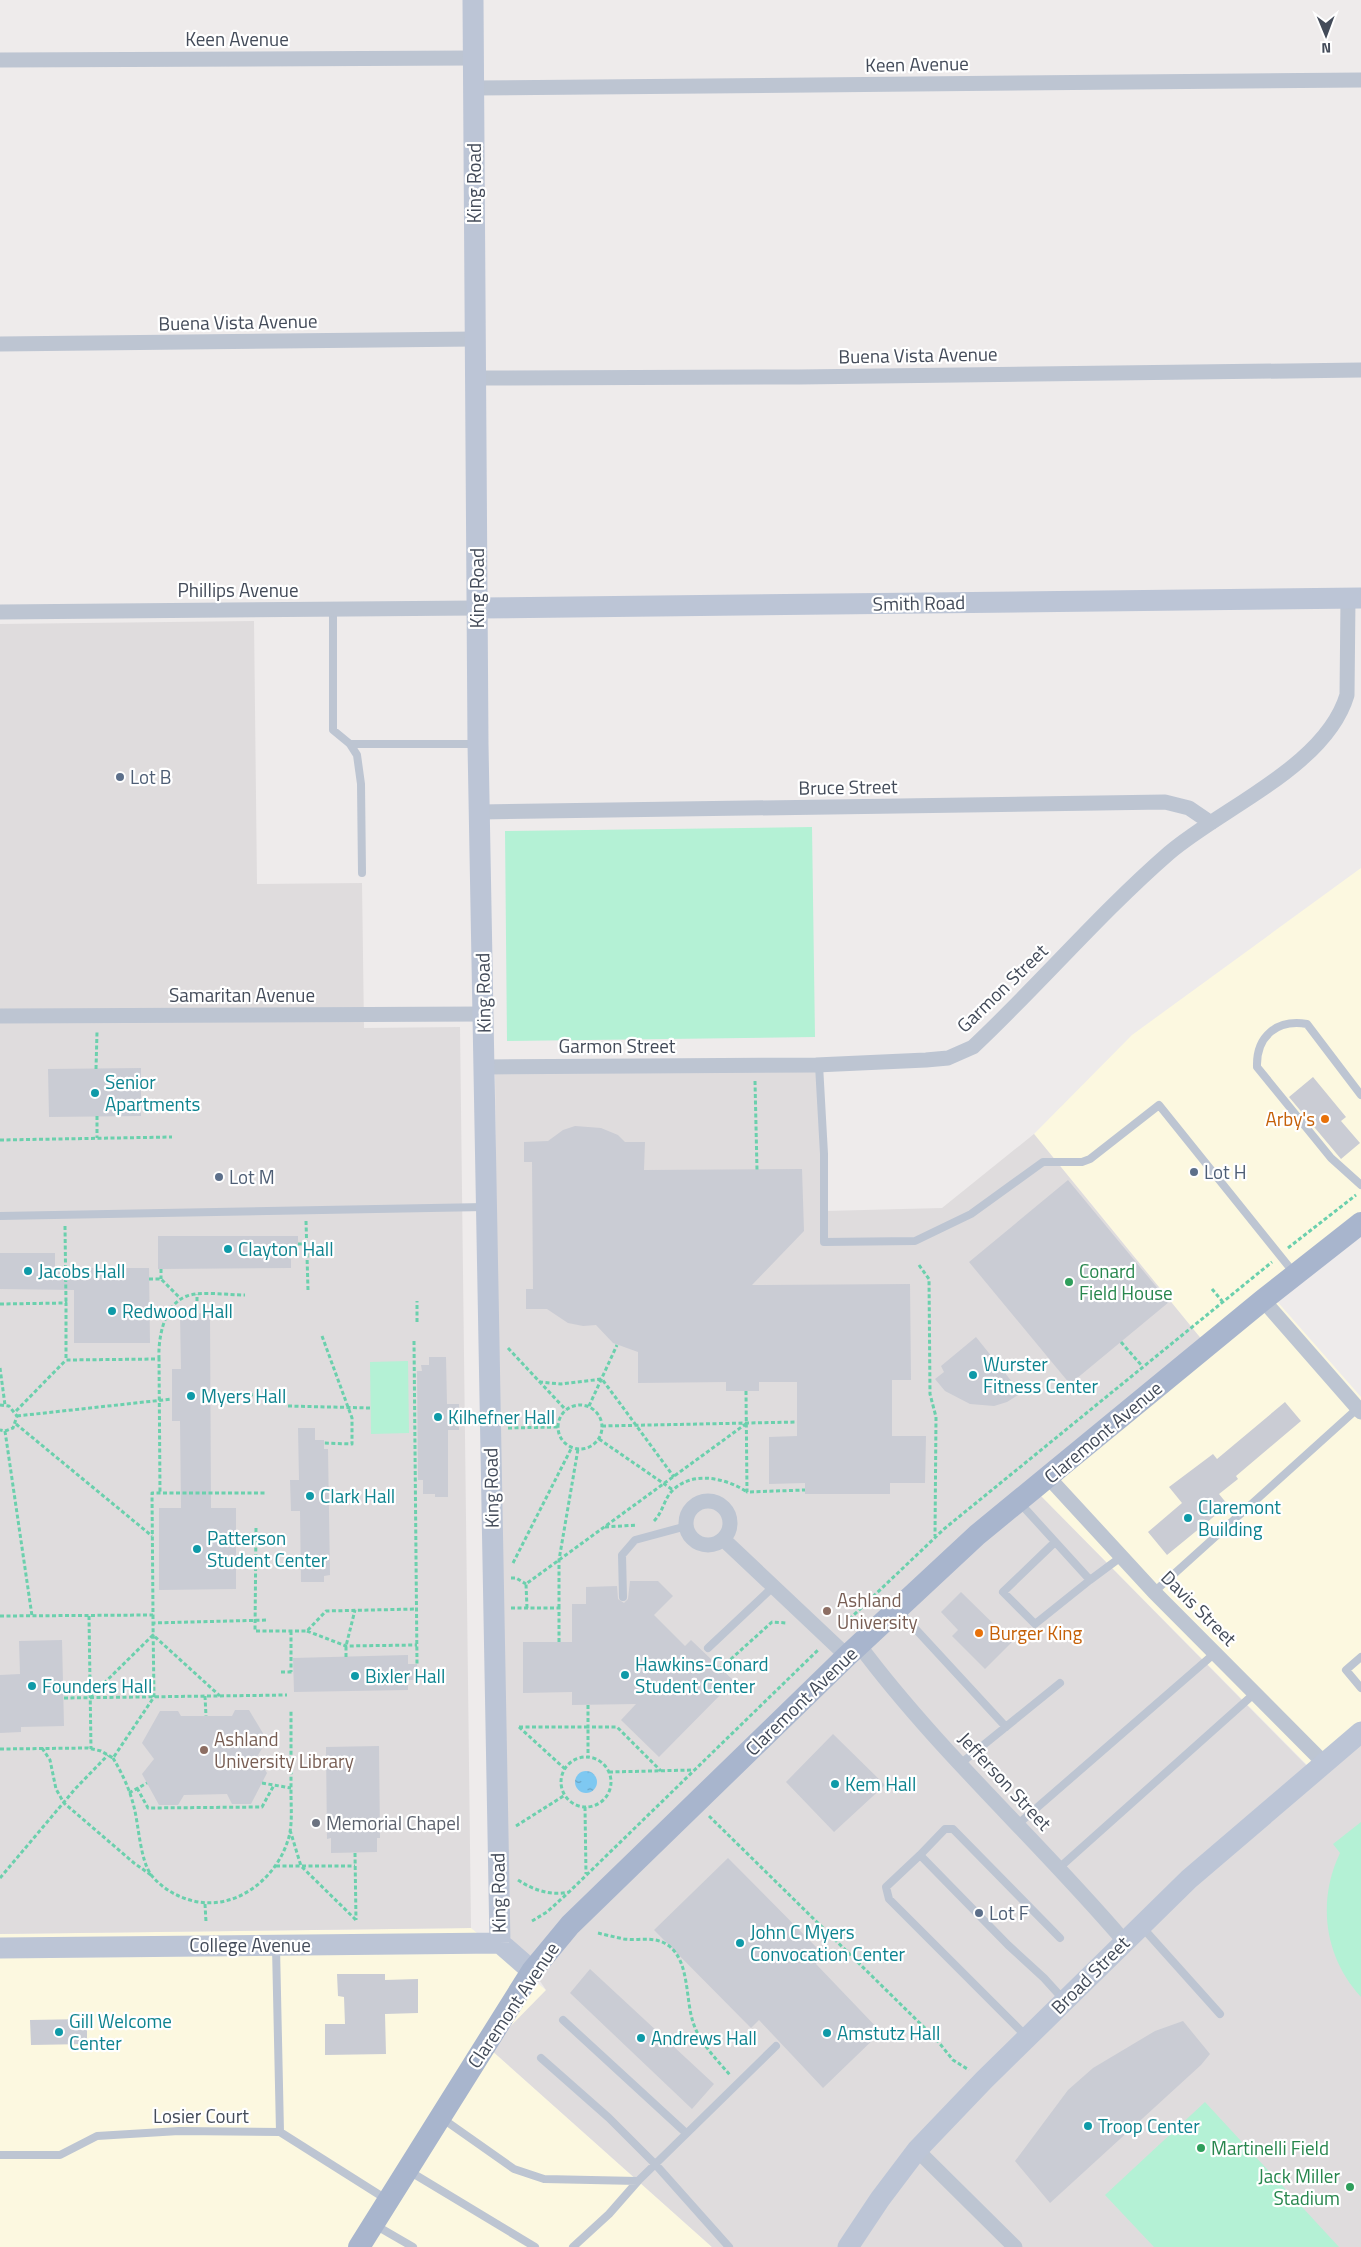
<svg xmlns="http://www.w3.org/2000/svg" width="1361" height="2247" viewBox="0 0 1361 2247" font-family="'Titillium Web',sans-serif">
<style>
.commercial{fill:#fcf8e0}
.education{fill:#dfdcdd}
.pitch{fill:#b4f1d5}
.water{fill:url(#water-ripples)}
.building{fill:#caccd4}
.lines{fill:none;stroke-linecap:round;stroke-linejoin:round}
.path{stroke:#6bd0ad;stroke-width:3;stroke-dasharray:4 2.5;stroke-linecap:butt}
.lane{stroke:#bdc5d2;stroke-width:8}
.street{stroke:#bdc5d2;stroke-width:15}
.secondary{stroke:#bcc5d6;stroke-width:21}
.primary{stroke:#a8b5cd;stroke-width:22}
.service-dot{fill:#5c6f8a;stroke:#fff;stroke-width:2}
.culture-dot{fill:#0f9aa8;stroke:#fff;stroke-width:2}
.food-dot{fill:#e8710a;stroke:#fff;stroke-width:2}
.leisure-dot{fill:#2e9e5b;stroke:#fff;stroke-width:2}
.education-dot{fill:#8d6e63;stroke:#fff;stroke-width:2}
.worship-dot{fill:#6b7280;stroke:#fff;stroke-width:2}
.labels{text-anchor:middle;stroke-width:4.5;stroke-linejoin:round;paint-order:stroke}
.street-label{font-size:19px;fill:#434b59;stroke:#fff}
.service-label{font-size:19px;fill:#4e5e75;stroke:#fff;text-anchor:start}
.culture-label{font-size:19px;fill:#0d838f;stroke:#fff;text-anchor:start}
.food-label{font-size:19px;fill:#c56008;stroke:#fff;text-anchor:end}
.leisure-label{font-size:19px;fill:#27864d;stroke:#fff;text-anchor:start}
.education-label{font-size:19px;fill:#785e54;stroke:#fff;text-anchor:start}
.worship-label{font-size:19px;fill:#5b616d;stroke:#fff;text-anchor:start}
</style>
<defs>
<pattern id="water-ripples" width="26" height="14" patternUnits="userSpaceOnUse" patternTransform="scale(1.25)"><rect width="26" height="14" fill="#7ec8f1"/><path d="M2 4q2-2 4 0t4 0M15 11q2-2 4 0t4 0" fill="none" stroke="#69a4c6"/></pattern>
</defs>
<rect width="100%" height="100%" fill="#eeebeb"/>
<path class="commercial" d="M1361 868V1230L1275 1299 1361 1397V1734L1314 1772 1034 1489 1207 1346 1034 1134 1132 1035Z
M471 1928 547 1991 489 2048 712 2247H0V1934Z"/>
<path class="education" d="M254 621 257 884 362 883 364 1028 460 1027 471 1928 0 1934V624Z
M819 1065 825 1211 942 1208 1034 1134 1207 1346 1034 1489 1313 1772 1361 1734V2247H712L489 2048 546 1990 503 1927 495 1074Z"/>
<path class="pitch" d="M812 827 815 1037 507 1041 505 831Z
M408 1361 409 1433 371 1434 370 1362Z
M1361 1822V1997C1324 1957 1317 1901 1340 1853L1333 1844Z
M1205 2102 1339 2247H1154L1105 2195Z"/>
<path class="water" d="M575 1782a11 11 0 1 1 22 0a11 11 0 1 1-22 0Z"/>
<path class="building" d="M141 1068V1116L49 1117 48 1069Z
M1313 1077 1346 1117 1341 1121 1360 1143 1341 1159 1289 1097Z
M575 1126 601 1128 618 1135 625 1142H645L644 1170 802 1169 804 1231 752 1285 910 1284 911 1380H892V1436H926L925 1483H890V1494H805V1483L769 1484V1437L797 1436V1382H759V1391H726V1382L638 1383V1352L613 1343 596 1325 583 1326 568 1323 547 1309H526V1289H533L532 1162H524V1142L548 1141 563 1130Z
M1068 1180 1169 1302 1070 1384 969 1262Z
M158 1236H298V1254H291V1268L158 1269Z
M0 1253H55V1268H149L150 1343H74V1290L0 1289Z
M210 1313 211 1508H236V1589L159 1590V1508H181L180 1421H172V1369H181L180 1314Z
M976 1337 1021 1393 1007 1402 994 1406 970 1404 945 1391 935 1379 944 1372 941 1366Z
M429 1357H446L447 1404H459V1430H448V1497H435V1494H423V1480H418L417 1371H422L421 1365H429Z
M1285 1402 1301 1421 1236 1476 1238 1479 1219 1494 1228 1505 1167 1555 1148 1532 1182 1503 1169 1487 1213 1454 1217 1459Z
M298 1428H315V1440H324V1449H328L330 1575 324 1576V1582H301L300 1511H291L290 1480H299Z
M630 1581H658L673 1596 654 1615 685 1646 691 1640 734 1681 659 1757 621 1720 636 1704 572 1705V1692L523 1693V1642H572V1604H586V1587L617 1586 618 1599 624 1603 628 1599Z
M961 1592 1012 1642 985 1669 952 1636 958 1630 941 1612Z
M62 1640 64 1726 21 1727V1732L0 1733V1675L20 1674 19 1641Z
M408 1655V1664H417L418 1680H408V1690L294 1692 293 1658Z
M235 1710H249L267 1740 257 1757 267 1773 251 1804H232L227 1794 184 1795 178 1805H159L142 1774 154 1759 142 1743 160 1711H178L181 1716H232Z
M833 1734 885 1785 834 1832 786 1782Z
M379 1746 380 1838H377V1852L331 1853V1838L327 1839 326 1747Z
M728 1858 825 1956 816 1964 881 2032 823 2088 759 2020 751 2028 654 1930Z
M590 1969 714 2084 692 2109 570 1993Z
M337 1974H385V1980L418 1979V2013L385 2014 386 2054 325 2055V2024H345L344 1997 338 1996Z
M87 2019V2044L31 2045 30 2020Z
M1183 2021 1210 2054 1201 2065 1050 2203 1015 2161 1068 2090 1093 2068 1155 2031Z"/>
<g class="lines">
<path class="path" d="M96 1069 97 1032
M755 1081 757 1170
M97 1116V1138
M0 1140 172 1137
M306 1221 308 1290
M65 1226 66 1303
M298 1244H307
M1288 1248 1356 1195
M919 1265 929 1279 930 1394 936 1417 935 1536
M161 1269V1279
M149 1279H161L181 1299
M1212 1289 1222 1301
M0 1304 66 1303V1360L159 1359 160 1493
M197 1314V1294
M417 1322V1301
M322 1336 352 1418V1444L324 1443
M414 1341 417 1664
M1121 1342 1142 1366
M508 1348 566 1410
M159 1359C158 1338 164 1304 187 1296 200 1291 230 1295 245 1295
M0 1368 5 1405
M539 1382 561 1384 602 1379 674 1477
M746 1391 747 1492 805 1490
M210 1394 268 1395
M558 1427a22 22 0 1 1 44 0a22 22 0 1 1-44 0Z
M0 1405 9 1406 17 1416 13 1428 5 1431 0 1430
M288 1406 370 1408
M589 1406 617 1345
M16 1411 66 1360
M17 1416 172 1399
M16 1424 152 1536
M602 1426 797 1422
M508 1428 558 1427
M5 1431 32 1616
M599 1439 673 1490
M654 1521C663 1512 664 1499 672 1491 692 1470 726 1478 747 1492
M605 1527 637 1525
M256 1528 255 1631H307L326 1611 417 1609
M513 1563 572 1447
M511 1578H516L526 1584
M511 1608H559V1642
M527 1608 526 1584 747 1423
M559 1608V1560L578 1449
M153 1615V1623L268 1620
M0 1616 153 1615 152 1493H266
M89 1616 91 1749
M840 1628 944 1529 1272 1262
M291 1631V1672
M307 1631 346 1646 417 1645
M346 1657V1646L355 1610
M721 1668 772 1622 787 1623
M281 1672H293
M205 1696 206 1716
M90 1697 153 1635 220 1696
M64 1698 287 1695
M588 1705V1727H617L661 1771
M519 1727H588V1757
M519 1727 565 1769
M42 1748 50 1760 56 1789 64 1803 134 1863 151 1875
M0 1749 88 1748 101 1751 113 1758 154 1697 153 1623
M561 1782a25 25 0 1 1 50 0a25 25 0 1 1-50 0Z
M113 1758C122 1773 130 1790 134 1807 139 1826 140 1861 152 1876 168 1895 195 1906 220 1902 251 1897 277 1872 287 1843 293 1828 291 1809 291 1794 291 1766 291 1738 291 1710
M609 1772 693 1770
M262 1783 291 1788
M137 1788 148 1808 262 1807 274 1785
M129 1793 147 1783
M585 1807 586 1874
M709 1816 936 2039 953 2060 969 2070
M516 1826 565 1795
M290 1830 301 1866 356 1920
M355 1853 356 1920
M276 1866H355
M0 1878 75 1789 108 1755
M518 1880C533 1890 551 1896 569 1892
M205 1904 206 1922
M532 1921 547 1912 569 1892 818 1650
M598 1933C606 1935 615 1937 624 1939 638 1941 653 1936 666 1944 690 1958 685 1998 693 2022 699 2042 717 2060 730 2075"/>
<path class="lane" d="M333 610V730L350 744 357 755 361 784 362 873
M350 744H476
M819 1065 824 1154V1242L915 1241 971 1214 1043 1162H1082L1090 1159 1159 1105 1294 1273
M1361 1095 1307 1024C1277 1019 1256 1036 1257 1067L1331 1158 1361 1185
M0 1216 485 1207
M1019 1502 1090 1580 1121 1557
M1055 1542 1003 1592 1035 1624 1090 1580
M1154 1592 1358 1408
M623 1597 622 1555 635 1540 687 1526
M898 1610 1006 1727
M708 1648 773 1587
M1361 1657 1346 1670 1361 1688
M960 1764 1060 1683
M1017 1825 1215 1653
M920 1855 886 1887 889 1899 1026 2036
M1059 1868 1255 1693
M1142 1927 1220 2014
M1060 1938 953 1829H945L920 1855 1008 1945 1044 1978 1063 1999
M276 1947 280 2132
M563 2020 686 2133
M541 2058 609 2118 656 2165 729 2247
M443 2119 514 2169 544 2179 638 2181 776 2046
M0 2155H60L97 2136 179 2131 280 2132 386 2199
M409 2171 535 2247
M375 2225 413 2247
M573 2247 609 2214 638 2181"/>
<path class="street" d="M0 60 473 58
M474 88 1361 80
M0 344 476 339
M476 378 799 377 1361 370
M0 612 477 608
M480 812 1165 802 1189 808 1211 823
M0 1016 484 1014
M485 1067 816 1065 926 1060 948 1058 973 1047C1040 984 1100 913 1169 853 1223 807 1326 766 1347 695L1348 599
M1263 1300 1361 1412
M1049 1478 1154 1592 1324 1763
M686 1523a22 22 0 1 1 44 0a22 22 0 1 1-44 0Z
M723 1539 847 1656
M859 1645C938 1751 1038 1840 1124 1941
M917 2150 1015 2247"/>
<path class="secondary" d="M473 0 478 744 500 1943 532 1971
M477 608 1361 598
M0 1948 500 1943
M848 2247 880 2199 917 2150 984 2080 1189 1879 1361 1732"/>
<path class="primary" d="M359 2247 532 1971 570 1925 847 1656 977 1535 1263 1300 1361 1223"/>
</g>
<g class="service-dot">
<circle cx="120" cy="777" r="5"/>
<circle cx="1194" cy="1172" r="5"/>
<circle cx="219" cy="1177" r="5"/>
<circle cx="979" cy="1913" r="5"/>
</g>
<g class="culture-dot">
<circle cx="95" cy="1093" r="5"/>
<circle cx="228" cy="1249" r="5"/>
<circle cx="28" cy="1271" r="5"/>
<circle cx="112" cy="1311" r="5"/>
<circle cx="973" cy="1375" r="5"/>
<circle cx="191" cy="1396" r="5"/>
<circle cx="438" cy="1417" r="5"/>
<circle cx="310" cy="1496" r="5"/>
<circle cx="1188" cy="1518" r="5"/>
<circle cx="197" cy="1549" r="5"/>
<circle cx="625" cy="1675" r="5"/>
<circle cx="355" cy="1676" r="5"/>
<circle cx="32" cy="1686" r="5"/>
<circle cx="835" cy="1784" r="5"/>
<circle cx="740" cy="1943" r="5"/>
<circle cx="59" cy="2032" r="5"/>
<circle cx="827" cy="2033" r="5"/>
<circle cx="641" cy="2038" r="5"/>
<circle cx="1088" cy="2126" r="5"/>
</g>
<g class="food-dot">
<circle cx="1325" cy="1119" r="5"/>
<circle cx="979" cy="1633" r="5"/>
</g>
<g class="leisure-dot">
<circle cx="1069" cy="1282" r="5"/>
<circle cx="1201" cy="2148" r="5"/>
<circle cx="1350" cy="2187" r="5"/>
</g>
<g class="education-dot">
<circle cx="827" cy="1611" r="5"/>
<circle cx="204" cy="1750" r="5"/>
</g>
<circle class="worship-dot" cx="316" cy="1823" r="5"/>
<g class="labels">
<g class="street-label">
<text x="237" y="46">Keen Avenue</text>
<text transform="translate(917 64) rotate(-1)" y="7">Keen Avenue</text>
<text transform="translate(474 183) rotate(-90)" y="7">King Road</text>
<text transform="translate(238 322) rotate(-1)" y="7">Buena Vista Avenue</text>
<text transform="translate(918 355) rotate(-1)" y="7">Buena Vista Avenue</text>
<text transform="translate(477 588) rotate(-90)" y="7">King Road</text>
<text x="238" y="597">Phillips Avenue</text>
<text transform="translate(919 603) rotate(-1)" y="7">Smith Road</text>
<text transform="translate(848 787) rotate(-1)" y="7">Bruce Street</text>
<text transform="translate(1002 988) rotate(-44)" y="7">Garmon Street</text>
<text transform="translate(483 993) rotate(-91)" y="7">King Road</text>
<text x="242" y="1002">Samaritan Avenue</text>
<text x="617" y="1053">Garmon Street</text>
<text transform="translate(1103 1432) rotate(-40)" y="7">Claremont Avenue</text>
<text transform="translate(491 1488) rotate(-91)" y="7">King Road</text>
<text transform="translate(1199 1608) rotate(45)" y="7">Davis Street</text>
<text transform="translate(801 1701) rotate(-44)" y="7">Claremont Avenue</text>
<text transform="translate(1005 1781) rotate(47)" y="7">Jefferson Street</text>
<text transform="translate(498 1893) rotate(-91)" y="7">King Road</text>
<text x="250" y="1952">College Avenue</text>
<text transform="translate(1090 1975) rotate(-45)" y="7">Broad Street</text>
<text transform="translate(513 2005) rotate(-56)" y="7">Claremont Avenue</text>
<text x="201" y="2123">Losier Court</text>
</g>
<g class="service-label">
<text x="130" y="784">Lot B</text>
<text x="1204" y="1179">Lot H</text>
<text x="229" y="1184">Lot M</text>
<text x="989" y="1920">Lot F</text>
</g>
<g class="culture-label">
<text x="105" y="1089">Senior<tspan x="105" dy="22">Apartments</tspan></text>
<text x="238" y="1256">Clayton Hall</text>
<text x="38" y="1278">Jacobs Hall</text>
<text x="122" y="1318">Redwood Hall</text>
<text x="983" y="1371">Wurster<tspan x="983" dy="22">Fitness Center</tspan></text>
<text x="201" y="1403">Myers Hall</text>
<text x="448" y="1424">Kilhefner Hall</text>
<text x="320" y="1503">Clark Hall</text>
<text x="1198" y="1514">Claremont<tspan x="1198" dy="22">Building</tspan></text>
<text x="207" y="1545">Patterson<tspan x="207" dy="22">Student Center</tspan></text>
<text x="635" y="1671">Hawkins-Conard<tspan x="635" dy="22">Student Center</tspan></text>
<text x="365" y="1683">Bixler Hall</text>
<text x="42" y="1693">Founders Hall</text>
<text x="845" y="1791">Kem Hall</text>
<text x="750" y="1939">John C Myers<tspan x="750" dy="22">Convocation Center</tspan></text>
<text x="69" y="2028">Gill Welcome<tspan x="69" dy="22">Center</tspan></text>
<text x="837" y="2040">Amstutz Hall</text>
<text x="651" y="2045">Andrews Hall</text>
<text x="1098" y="2133">Troop Center</text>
</g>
<g class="food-label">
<text x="1315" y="1126">Arby's</text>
<text x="989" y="1640" text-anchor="start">Burger King</text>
</g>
<g class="leisure-label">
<text x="1079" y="1278">Conard<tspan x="1079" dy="22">Field House</tspan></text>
<text x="1211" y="2155">Martinelli Field</text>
<text x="1340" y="2183" text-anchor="end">Jack Miller<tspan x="1340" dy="22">Stadium</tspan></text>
</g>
<g class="education-label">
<text x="837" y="1607">Ashland<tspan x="837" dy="22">University</tspan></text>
<text x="214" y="1746">Ashland<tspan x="214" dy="22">University Library</tspan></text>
</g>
<g class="worship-label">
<text x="326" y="1830">Memorial Chapel</text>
</g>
</g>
<g transform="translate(1326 35) rotate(179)" stroke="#ffffff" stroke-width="4" paint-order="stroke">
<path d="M0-4L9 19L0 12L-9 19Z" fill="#434b59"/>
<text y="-8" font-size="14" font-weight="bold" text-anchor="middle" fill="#434b59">N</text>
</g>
</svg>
